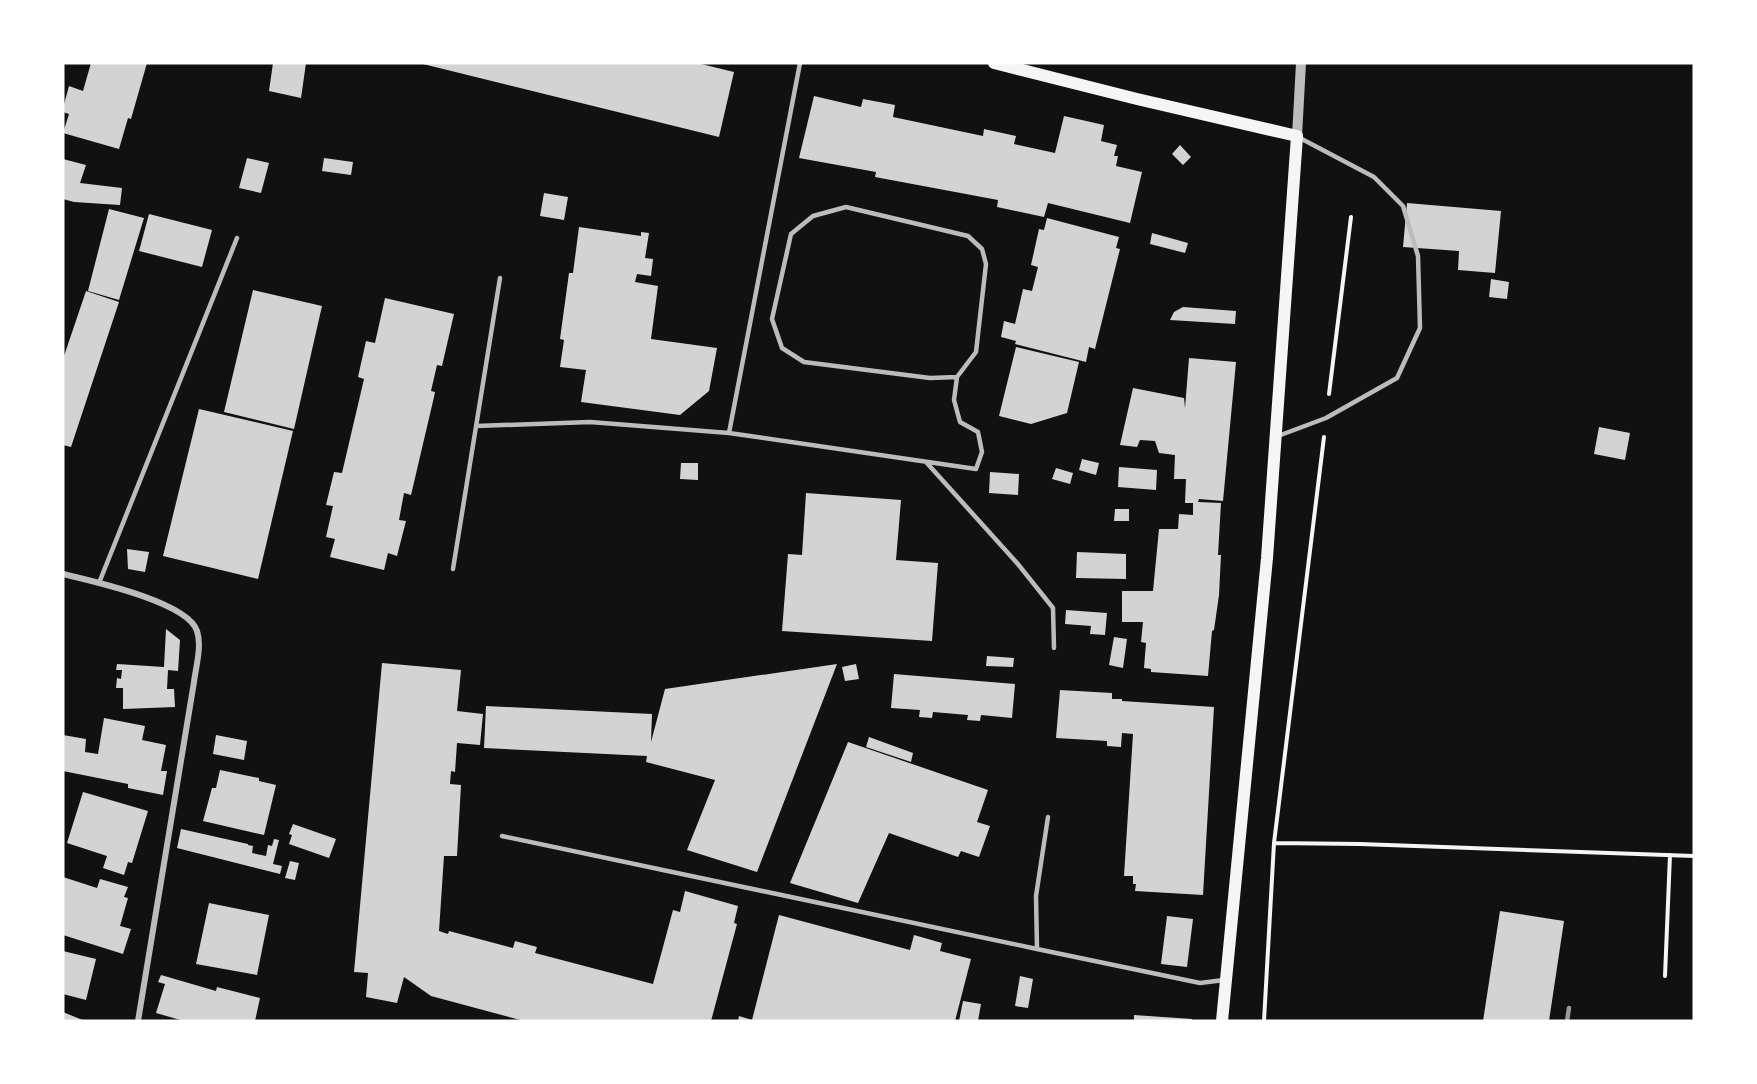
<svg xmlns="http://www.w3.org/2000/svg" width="1757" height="1084" viewBox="0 0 1757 1084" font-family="Commissioner,sans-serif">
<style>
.building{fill:#d3d3d3}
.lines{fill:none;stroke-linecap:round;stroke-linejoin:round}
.path{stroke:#f5f5f5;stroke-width:4}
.service{stroke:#bcbcbc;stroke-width:4.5}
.minor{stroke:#bcbcbc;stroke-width:6}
.tertiary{stroke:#bcbcbc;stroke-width:10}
.secondary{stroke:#f5f5f5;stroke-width:12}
.rail{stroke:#9a9a9a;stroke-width:4.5}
</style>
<rect width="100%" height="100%" fill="#111"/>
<path class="building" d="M91 63H147L131 119 128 118 119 149 63 133 69 114 63 112V108L69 86 83 91Z
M273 63H306L301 98 269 91Z
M419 63H697L734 72 719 137Z
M814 96 861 107 863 99 895 105 893 117 983 136 984 129 1016 136 1014 144 1055 153 1064 116 1104 125 1101 141 1117 145 1114 156H1118L1116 166 1142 172 1130 223 1048 203 1044 217 997 207 998 200 875 177 876 172 799 158Z
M1180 145 1191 157 1183 165 1172 154Z
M247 158 269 163 261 193 239 188Z
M324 158 353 162 351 175 322 171Z
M63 159 86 165 80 183 122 188 120 205 74 202 63 199Z
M544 193 568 197 564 220 540 216Z
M1407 203 1501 211 1495 273 1458 270 1459 251 1403 247Z
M109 209 144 218 119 300 88 291Z
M149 214 212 230 202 267 139 251Z
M1047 218 1119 237 1116 248 1120 249 1095 349 1089 347 1086 362 1015 344 1016 341 1001 337 1004 321 1015 324 1023 289 1032 291 1038 267 1031 265 1039 229 1044 230Z
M579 227 641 236V232L649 233 645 258 653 259 651 276 637 274 635 282 658 286 651 339 717 348 709 391 680 415 581 402 586 370 560 367 564 340 560 339 569 273H573Z
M1152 233 1188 243 1185 253 1150 244Z
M1491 279 1509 282 1507 299 1489 297Z
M253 290 322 306 294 429 224 412Z
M86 291 119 302 71 447 63 445V359Z
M385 298 454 314 442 366 437 365 431 391 435 392 434 397 411 495 404 493 399 520 406 521 397 556 388 553 384 570 330 557 335 539 326 537 333 506 326 505 334 472 342 473 364 379 358 377 366 341 375 343Z
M1183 307 1236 311 1235 324 1170 320 1174 312Z
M1016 347 1079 362 1067 413 1031 424 999 416Z
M1189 358 1236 362 1223 501 1199 499 1198 502 1221 503 1218 555H1221L1219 595 1214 630 1212 631 1208 676 1151 672V669L1144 668 1146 643 1141 642 1143 622H1122V591H1153L1159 529H1178L1179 514 1193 515V503H1185L1186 479H1174L1175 455 1159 453 1155 441 1140 440 1137 447 1120 445 1133 388 1184 398 1185 408Z
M199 409 293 431 258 579 163 556Z
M1599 427 1630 433 1625 460 1594 454Z
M1082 459 1099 463 1096 475 1079 470Z
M681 463H698V480L680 479Z
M1119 467 1157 470 1156 490 1118 487Z
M1056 468 1073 473 1070 484 1052 479Z
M990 472 1019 474 1018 495 989 493Z
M806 493 901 500 896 560 938 563 932 641 782 631 788 554 802 555Z
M1115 509H1129V521H1114Z
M127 549 149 552 145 572 128 569Z
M1077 552 1126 554V579L1076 578Z
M1066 610 1107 613 1105 635 1090 634 1091 626 1065 624Z
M166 629 180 640 178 671 168 670 167 689H174L175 707 123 709V688H116L117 678 121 679 122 670H116L117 664 164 667Z
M1114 637 1127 639 1123 668 1109 665Z
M987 656 1014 658 1013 667 986 666Z
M382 663 461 670 457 711 483 714 480 745 457 743 455 772 451 771 450 784 461 785 457 856H444L439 931 448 934 449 931 513 948 515 941 537 947 535 953 653 984 673 910 680 912 685 891 738 906 734 923 737 924 711 1021H524L431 996 404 977 397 1003 366 997 368 973 354 972Z
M837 664 757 872 687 850 715 780 646 762 647 756 484 748 486 706 652 714 651 742 665 689Z
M856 664 859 679 845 681 842 667Z
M894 674 1015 684 1012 718 981 715 980 721 967 720 968 715 933 712 932 718 919 717 920 710 891 708Z
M1060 690 1112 693V699H1122V701L1214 707 1203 895 1135 891 1136 884H1133V876H1124L1133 734 1122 733 1121 747 1107 746V741L1056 738Z
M104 718 145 726 142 740 166 745 161 771H167L163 795 128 788V784L63 771V735L86 739 85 752 98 754Z
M216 735 247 741 244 760 213 754Z
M869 737 913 753 911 762 866 747Z
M848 742 988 790 977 822 990 826 979 857 961 851 958 857 889 833 858 903 790 883Z
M220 770 259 778V781L276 785 264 835 203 821 212 788H216Z
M83 792 148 811 132 863 128 862 124 875 103 868 107 856 67 843Z
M293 824 336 839 329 858 289 844 292 835 289 834Z
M181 829 248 844V845L253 846 252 853 266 856 268 845 272 846 274 839 279 840 273 864 282 866 280 874 177 848Z
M290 861 299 863 295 880 285 878Z
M63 877 97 888 100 879 128 887 124 897 128 898 120 926 131 929 123 954 63 935Z
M209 903 269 915 257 975 196 964Z
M1500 911 1564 921 1549 1021H1483Z
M779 915 910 950 914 935 942 943 940 951 971 959 955 1021H738L739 1016 752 1020Z
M1167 916 1193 919 1187 967 1161 964Z
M63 951 96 959 86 1000 63 994Z
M161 975 216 991 217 987 260 998 255 1021H184L156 1013 165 984 158 982Z
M1020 976 1033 979 1028 1008 1015 1006Z
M963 1001 981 1004 978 1021H959Z
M63 1012 85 1021H63Z
M1134 1015 1192 1019V1021H1134Z"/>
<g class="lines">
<path class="path" d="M1329 394 1351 217
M1274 843 1360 844 1694 856
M1665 976 1670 855
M1264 1021 1274 843 1324 437"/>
<path class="service" d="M476 426 590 422 729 433 976 469 982 452 978 432 960 422 954 400 957 377 976 352 986 264 982 249 968 236 846 207 813 216 791 234 772 319 782 348 804 362 930 378 957 377
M729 433 800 63
M1278 436 1326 418 1397 378 1420 328 1418 256 1403 206 1374 177 1298 137
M926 462 1017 563 1053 608 1054 648
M453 569 500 278
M99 583 237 238
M1048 817 1036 896 1037 949 1200 983 1224 980
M502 836 1037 949"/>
<path class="minor" d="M63 574C92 581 188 602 197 631 202 646 196 666 194 682L138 1021"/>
<path class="tertiary" d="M1297 136 1301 63"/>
<path class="secondary" d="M994 63 1137 99 1297 136 1267 558 1222 1021"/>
<path class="rail" d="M1567 1021 1569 1008"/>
</g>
<rect width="1757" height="1084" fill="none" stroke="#ffffff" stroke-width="129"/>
</svg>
